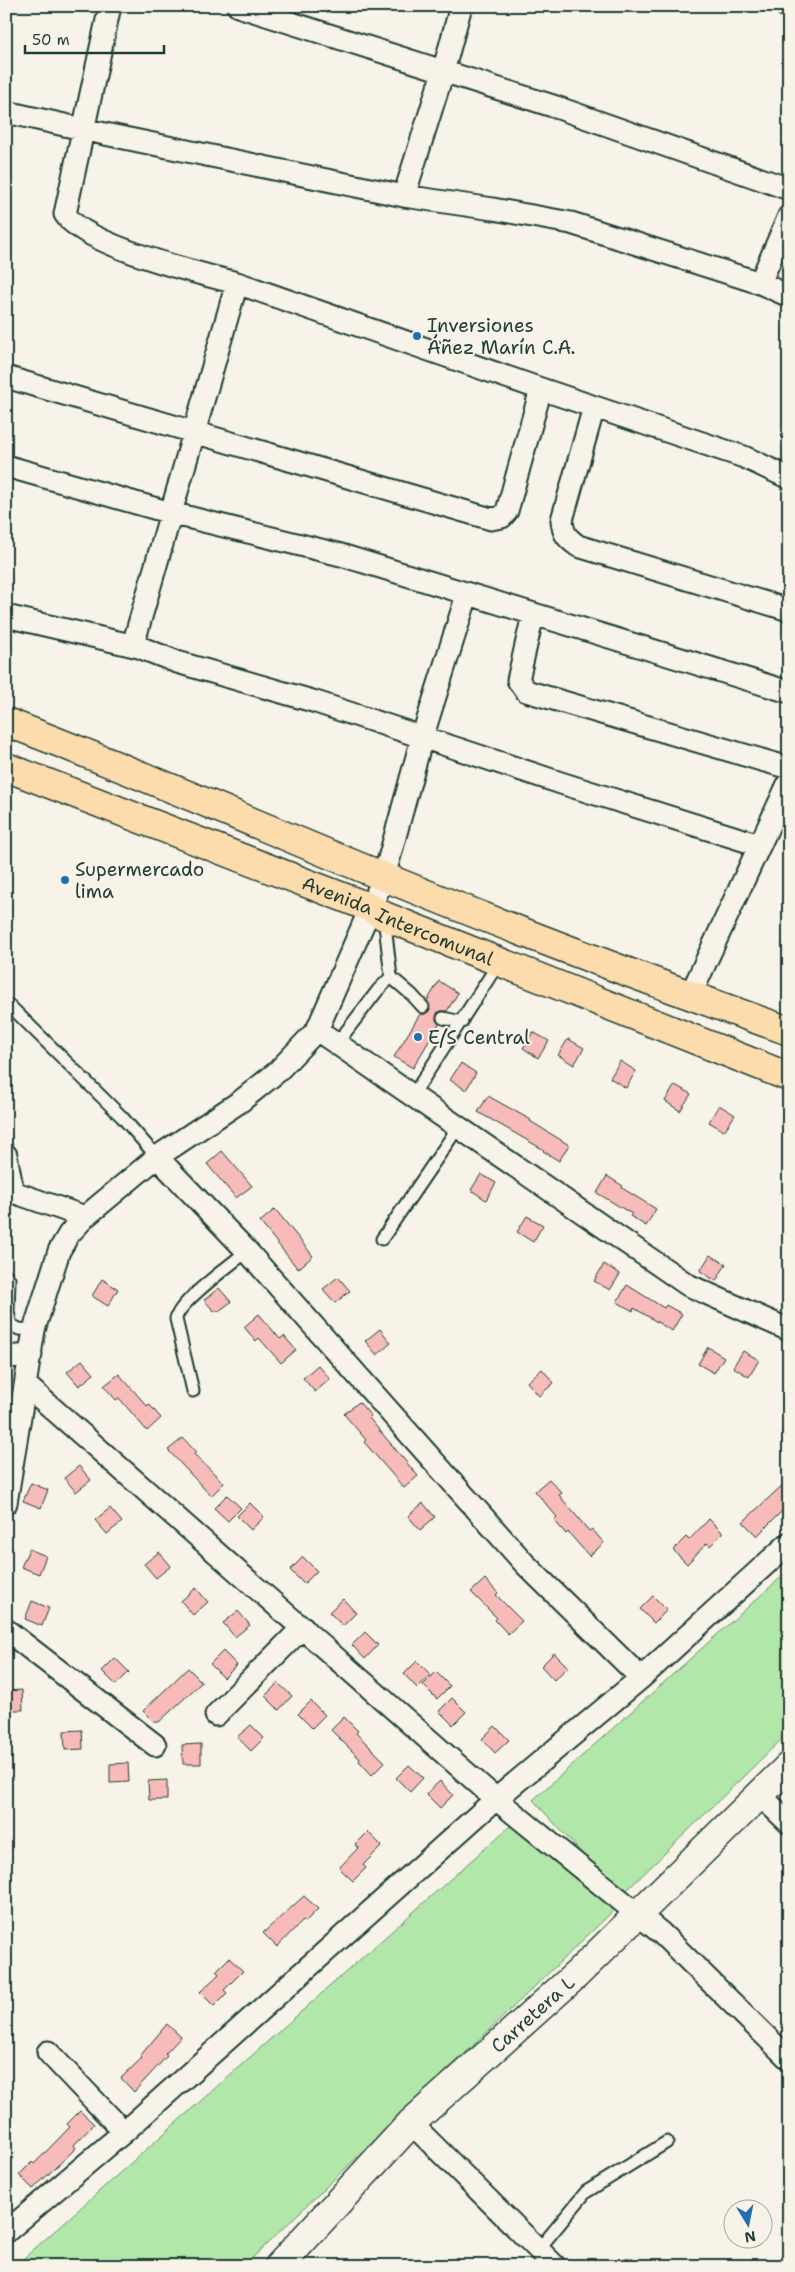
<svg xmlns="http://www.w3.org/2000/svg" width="795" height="2272" viewBox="0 0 795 2272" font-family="'Shantell Sans',sans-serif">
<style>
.green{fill:#b2e7aa;stroke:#68926f}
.building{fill:#f7bbb9;stroke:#1f3d34}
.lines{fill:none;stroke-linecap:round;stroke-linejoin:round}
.lane-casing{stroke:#1f3d34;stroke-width:15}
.street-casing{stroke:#1f3d34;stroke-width:25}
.secondary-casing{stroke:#1f3d34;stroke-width:31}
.primary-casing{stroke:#1f3d34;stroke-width:31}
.lane{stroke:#f7f3e8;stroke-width:11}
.street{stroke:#f7f3e8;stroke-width:21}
.secondary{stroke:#f7f3e8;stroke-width:28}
.primary{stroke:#fcdcac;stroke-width:28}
.poi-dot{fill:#1f6fb2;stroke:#f7f3e8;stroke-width:2}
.labels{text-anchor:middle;stroke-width:4;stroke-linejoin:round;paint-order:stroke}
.poi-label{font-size:19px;fill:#1f3d34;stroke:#f7f3e8;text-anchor:start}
.street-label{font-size:19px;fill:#1f3d34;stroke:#f7f3e8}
</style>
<rect width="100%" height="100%" fill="#f7f3e8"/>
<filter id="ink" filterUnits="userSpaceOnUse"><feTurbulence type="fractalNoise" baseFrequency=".02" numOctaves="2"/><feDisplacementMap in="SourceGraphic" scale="10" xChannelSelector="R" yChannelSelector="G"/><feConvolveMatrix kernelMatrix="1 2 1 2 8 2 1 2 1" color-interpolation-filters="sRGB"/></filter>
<g filter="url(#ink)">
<path class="green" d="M789 1570V1732L621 1896 533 1800Z
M518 1819 613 1911 244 2266H15Z"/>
<path class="building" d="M439 981 458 993 447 1011H441L437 1013 436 1020 439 1024 413 1068 394 1057 420 1014H425L430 1010 427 1001Z
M533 1032 549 1041 538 1058 523 1048Z
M568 1039 584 1048 574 1065 558 1055Z
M620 1061 636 1071 626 1088 610 1078Z
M461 1063 476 1073 466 1090 450 1080Z
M675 1085 691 1094 680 1111 665 1101Z
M488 1096 531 1120 530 1121 569 1145 559 1161 543 1151 544 1150 478 1112Z
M719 1105 735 1115 724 1131 709 1122Z
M222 1151 252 1186 236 1198 207 1164Z
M481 1174 496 1183 486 1200 471 1190Z
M607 1176 623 1186 622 1188 656 1209 646 1226 630 1216 632 1214 597 1193Z
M275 1209 313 1256 298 1269 260 1222Z
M527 1216 543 1225 533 1242 517 1232Z
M710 1255 726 1264 716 1281 700 1271Z
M604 1264 620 1274 610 1290 594 1281Z
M338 1277 350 1291 335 1303 323 1289Z
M102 1279 118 1289 108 1306 92 1296Z
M627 1285 664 1308 666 1305 682 1314 672 1331 634 1308 633 1311 617 1302Z
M219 1288 231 1302 219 1311H214L204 1300Z
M259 1314 280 1339 284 1336 296 1350 281 1363 259 1338 256 1341 244 1327Z
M380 1329 391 1343 377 1355 365 1341Z
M708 1347 724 1357 714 1373 698 1364Z
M743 1351 759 1360 749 1377 733 1367Z
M82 1360 94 1374 79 1386 67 1372Z
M318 1365 330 1379 315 1392 303 1378Z
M542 1369 554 1383 539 1396 527 1382Z
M119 1374 147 1406 149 1404 161 1418 147 1431 119 1398 116 1400 104 1386Z
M359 1402 371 1416 369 1418 418 1476 404 1488 364 1442 366 1440 344 1414Z
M183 1438 196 1452 194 1454 224 1483 211 1496 168 1450Z
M79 1466 91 1480 76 1492 64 1478Z
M549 1479 562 1493 559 1495 589 1531 592 1529 604 1543 589 1556 568 1532 566 1534 554 1520 557 1517 535 1491Z
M789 1479V1504L757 1536 743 1522Z
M31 1483 48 1490 41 1508 23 1501Z
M227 1495 241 1508 228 1521 214 1508Z
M250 1503 264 1517 251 1530 237 1516Z
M423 1503 435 1517 420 1530 408 1516Z
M110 1508 122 1522 107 1534 95 1520Z
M709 1519 723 1533 710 1546 707 1543 687 1564 673 1550 686 1537 689 1540Z
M29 1549 46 1556 39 1574 21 1567Z
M159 1552 171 1566 156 1578 144 1564Z
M303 1557 317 1571 304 1584 290 1570Z
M485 1579 498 1593 496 1595 522 1621 508 1634 495 1620 497 1618 471 1592Z
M196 1588 208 1602 193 1615 181 1601Z
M653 1596 667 1610 654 1623 640 1609Z
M343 1599 356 1613 343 1626 329 1612Z
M32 1601 49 1608 42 1626 25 1619Z
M238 1611 250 1625 235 1637 223 1623Z
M365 1632 378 1645 365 1659 352 1645Z
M223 1651 237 1665 224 1678 210 1664Z
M554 1653 568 1667 554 1680 541 1666Z
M115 1658 129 1672 116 1685 102 1671Z
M417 1661 431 1675 417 1688 404 1674Z
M188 1668 202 1682 159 1722H154L143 1711Z
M436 1672 450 1686 437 1699 423 1685Z
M278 1683 292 1696 279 1710 265 1696Z
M22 1690 23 1710H6V1691Z
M452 1698 466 1712 453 1725 439 1711Z
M311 1701 325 1715 312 1728 298 1714Z
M344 1717 358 1731 356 1733 385 1762 372 1775 359 1761 360 1759 331 1730Z
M251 1725 264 1738 251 1751 237 1737Z
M495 1726 509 1740 495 1753 482 1739Z
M82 1730 83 1749 65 1750 64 1731Z
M201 1744V1764H183L182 1745Z
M128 1763 129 1782 110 1783V1764Z
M409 1765 423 1778 410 1792 396 1778Z
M167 1780V1800H149L148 1781Z
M440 1781 453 1795 440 1808 426 1794Z
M368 1832 382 1846 363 1865 366 1868 353 1881 339 1868 358 1848 355 1845Z
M304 1896 318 1909 305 1922 303 1920 277 1947 263 1933Z
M229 1958 243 1971 224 1990 227 1993 214 2006 200 1992 219 1974 216 1971Z
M167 2024 181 2037 165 2054 167 2056 134 2092 121 2078 142 2058 140 2056Z
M80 2111 94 2124 74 2145 76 2148 33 2189 19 2175 32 2162 34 2164 70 2127 67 2124Z"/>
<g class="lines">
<g class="lane-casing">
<path id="lane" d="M384 916 391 977 412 995 423 1007
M10 1006 122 1117 157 1157
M443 1018 462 1022
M338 1042 378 990 391 977
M413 1095 500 961
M382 1239 459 1126
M6 1275 9 1279 8 1312 11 1325 19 1329 34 1330
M193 1391 176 1319C178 1302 232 1264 247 1251
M538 2250 586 2192 667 2142"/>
</g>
<g class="street-casing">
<path id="street" d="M110 6 65 214C84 245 200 274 237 283L541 389 744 457 789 478
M238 6 556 107 789 189
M786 6 789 7
M6 112 105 134 404 196 493 209 571 223 760 283 789 296
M404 196 443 72 461 6
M760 283 789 216
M6 377 491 519 502 517 507 511 541 389
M594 407 562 520C563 534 567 538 578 546L789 610
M6 466 171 513 341 555 789 692
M533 615 518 680 526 691 789 768
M6 616 139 647 177 662 316 702 564 784 759 845
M133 645 237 283
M690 996 789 782
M317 1030 688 1285 789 1330
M6 1155 13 1192
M157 1157 247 1251 525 1564 641 1678
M6 1193 13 1192 85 1217
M6 1357 31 1355
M27 1386 496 1799 661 1933 789 2059
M6 1503 34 1330 59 1251 69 1234 85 1217 157 1157 241 1101 277 1072 317 1030 384 877 422 738 467 595
M6 1630 155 1745
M216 1715 303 1627
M759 1794 789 1823
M48 2052 124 2132
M411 2123 555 2266
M6 2232 124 2132 496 1799 641 1678 789 1543"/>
</g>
<g class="secondary-casing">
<g id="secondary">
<path id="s1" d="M279 2266 411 2123 577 1974 789 1766"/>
</g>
</g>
<g class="primary-casing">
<g id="primary">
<path d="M6 722C133 770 257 825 382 876 516 931 652 982 789 1031"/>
<path id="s2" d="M6 767 371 908 384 916 789 1077"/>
</g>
</g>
<use href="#lane" class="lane"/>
<use href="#street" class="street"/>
<use href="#secondary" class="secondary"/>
<use href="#primary" class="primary"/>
</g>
</g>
<g class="poi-dot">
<circle cx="417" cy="336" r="5"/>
<circle cx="65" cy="880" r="5"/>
<circle cx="418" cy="1037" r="5"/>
</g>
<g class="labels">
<g class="poi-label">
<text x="427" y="332">Inversiones<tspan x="427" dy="22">Áñez Marín C.A.</tspan></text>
<text x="75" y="876">Supermercado<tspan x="75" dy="22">lima</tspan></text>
<text x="428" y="1044">E/S Central</text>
</g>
<g class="street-label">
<text dy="7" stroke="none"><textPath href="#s2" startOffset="421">Avenida Intercomunal</textPath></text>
<text dy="7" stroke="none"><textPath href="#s1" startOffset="358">Carretera L</textPath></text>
</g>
</g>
<rect width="795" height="2272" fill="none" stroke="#f7f3e8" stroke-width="25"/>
<rect x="12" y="12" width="770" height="2247" fill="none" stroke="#1f3d34" stroke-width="2" filter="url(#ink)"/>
<g transform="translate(748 2224) rotate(170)"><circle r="24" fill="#f7f3e8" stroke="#a1aaa0"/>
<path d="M0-4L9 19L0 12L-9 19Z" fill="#1f6fb2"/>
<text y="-8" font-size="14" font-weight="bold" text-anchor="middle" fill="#1f3d34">N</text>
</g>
<path d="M25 45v8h139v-8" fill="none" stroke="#1f3d34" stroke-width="2.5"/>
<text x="32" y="45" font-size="15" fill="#1f3d34" stroke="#f7f3e8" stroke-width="4" paint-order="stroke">50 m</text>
</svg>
